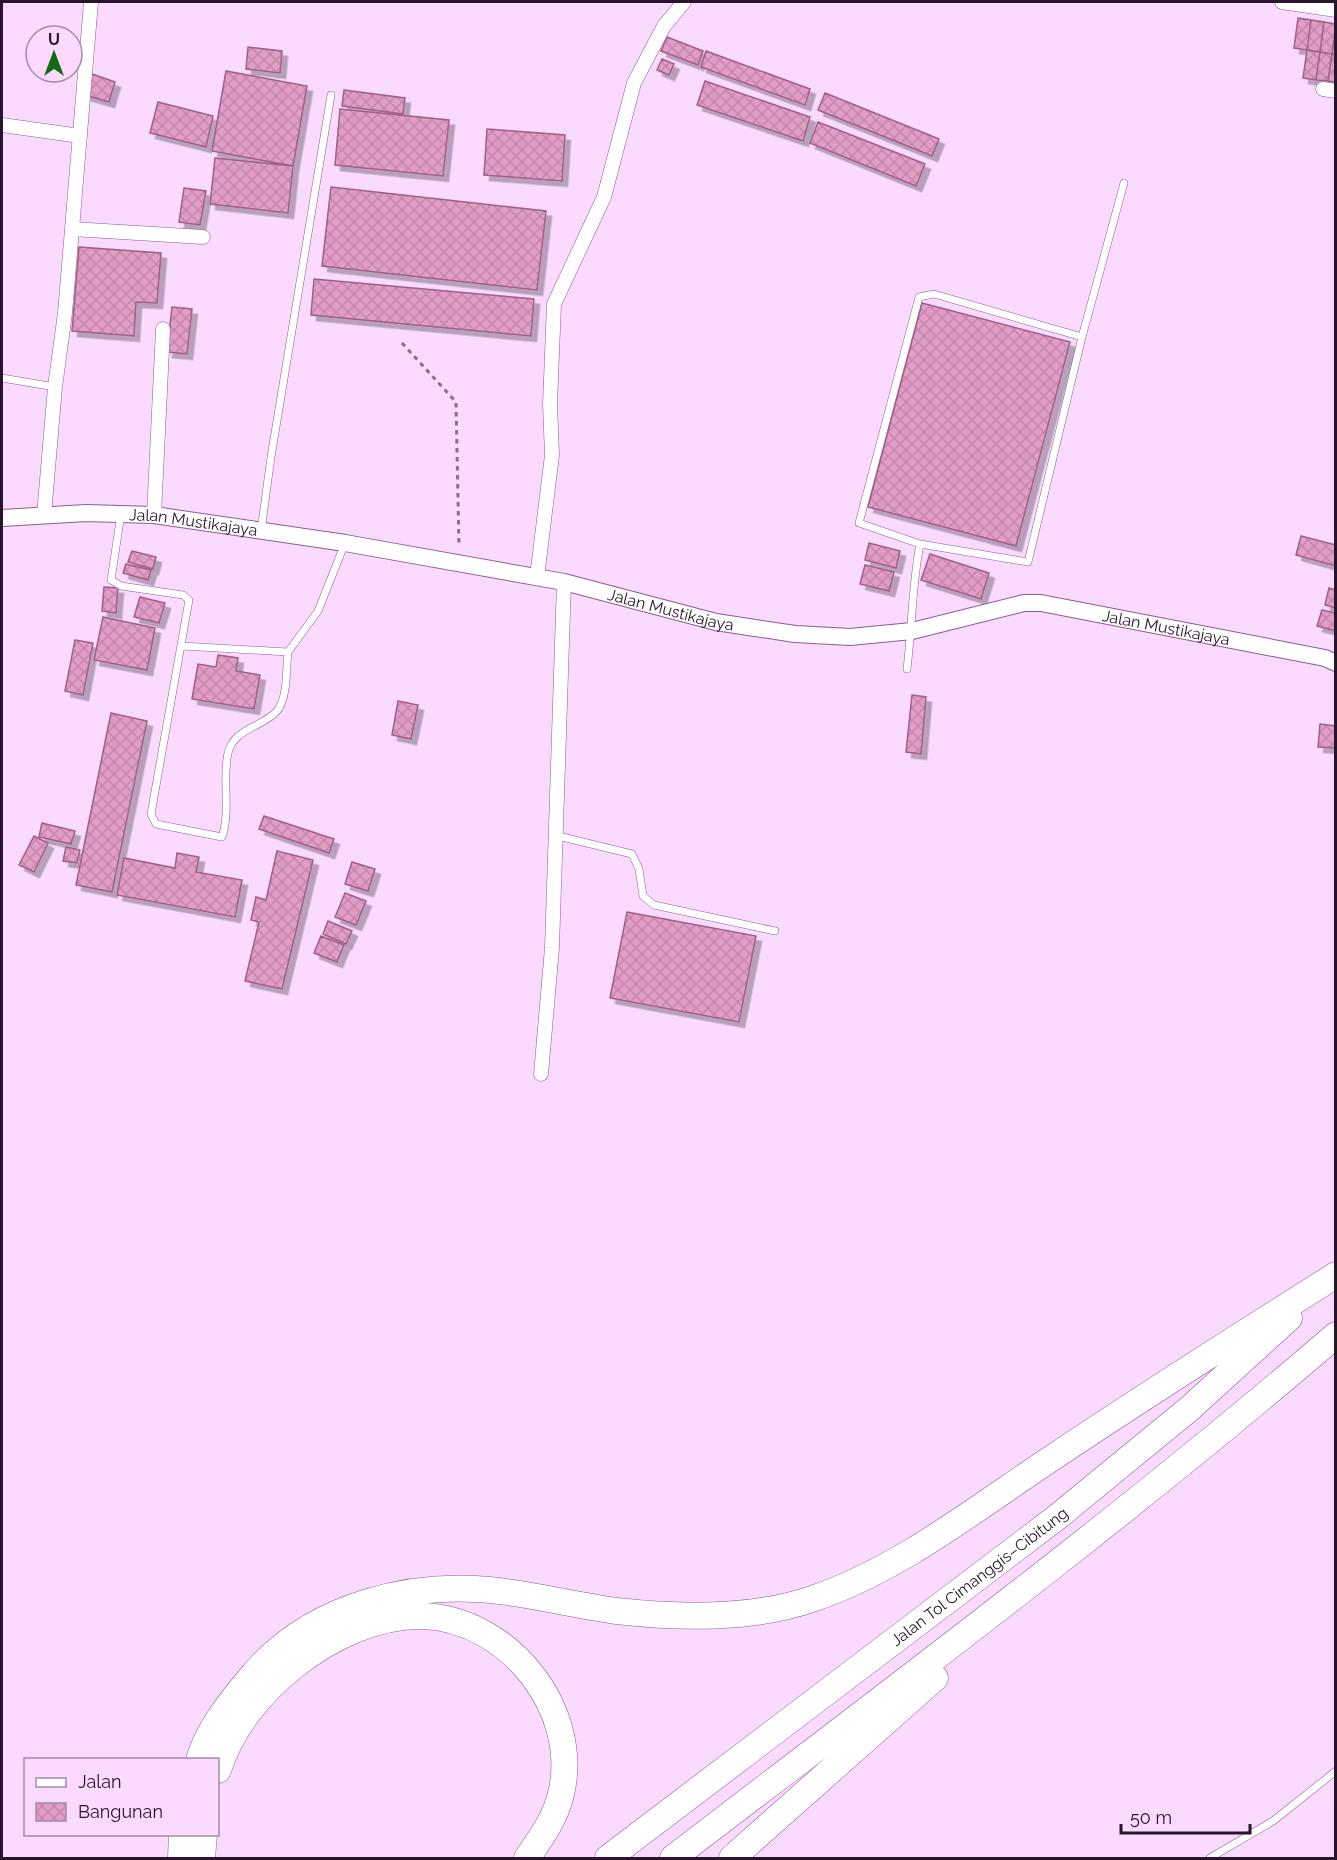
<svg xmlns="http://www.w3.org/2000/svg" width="1337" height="1860" viewBox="0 0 1337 1860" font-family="Raleway,sans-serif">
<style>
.building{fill:url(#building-cross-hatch);stroke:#9f5f87;stroke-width:1.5;filter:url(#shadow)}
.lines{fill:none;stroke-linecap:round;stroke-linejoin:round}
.service-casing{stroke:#8c5c92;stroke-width:8}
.minor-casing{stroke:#8c5c92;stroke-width:15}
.tertiary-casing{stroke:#8c5c92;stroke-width:18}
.motorway-casing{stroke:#8c5c92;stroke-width:27}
.path{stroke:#886f8b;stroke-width:3;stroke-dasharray:4.5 4.5;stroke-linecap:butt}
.service{stroke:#fff;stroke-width:7}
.minor{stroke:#fff;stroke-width:14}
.tertiary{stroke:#fff;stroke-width:16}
.motorway{stroke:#fff;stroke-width:26}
.labels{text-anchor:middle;stroke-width:6;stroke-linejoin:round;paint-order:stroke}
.street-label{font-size:16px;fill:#28152b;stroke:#fadafe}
</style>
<defs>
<pattern id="building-cross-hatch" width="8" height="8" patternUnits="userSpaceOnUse" patternTransform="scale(1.5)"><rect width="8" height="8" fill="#e29dc7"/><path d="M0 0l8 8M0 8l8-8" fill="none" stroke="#c286ab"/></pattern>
<filter id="shadow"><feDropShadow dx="5.5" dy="5.5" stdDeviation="0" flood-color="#0004"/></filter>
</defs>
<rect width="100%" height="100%" fill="#fadafe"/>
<path class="building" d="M1298 18 1311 20 1307 50 1294 48Z
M1311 20 1324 22 1320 52 1307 50Z
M1324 22 1336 24 1332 54 1320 52Z
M667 37 703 51 698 65 661 51Z
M248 47 282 51 280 73 246 69Z
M1307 50 1320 52 1316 80 1303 78Z
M706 51 810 89 805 105 701 67Z
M1320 52 1332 54 1328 81 1316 80Z
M1332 54 1336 55V82L1328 81Z
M662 59 674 64 669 75 657 70Z
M226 71 307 86 293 166 212 151Z
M92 74 115 82 109 102 85 95Z
M705 81 810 117 803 141 697 105Z
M344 90 405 98 403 114 342 106Z
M825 93 939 139 932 156 818 110Z
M158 102 213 116 206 147 150 133Z
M340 109 449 120 443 176 335 165Z
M818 122 925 164 916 186 810 143Z
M487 129 565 135 562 181 484 175Z
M215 158 293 166 288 213 210 204Z
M331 187 546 211 537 290 322 266Z
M184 188 206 191 200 225 179 222Z
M79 247 161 253 157 303 136 302 134 336 72 331Z
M314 279 534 299 531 336 311 315Z
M922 303 1070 342 1016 546 868 507Z
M172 307 192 309 187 354 167 352Z
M1301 536 1336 545V566L1296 555Z
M869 543 900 551 896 568 865 560Z
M132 551 156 557 153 569 128 562Z
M930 554 989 573 981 599 921 580Z
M126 564 151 570 148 580 123 573Z
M865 565 894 572 889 591 860 584Z
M104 587 118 588 116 613 102 611Z
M1329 588 1336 590V608L1325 605Z
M140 597 165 603 159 623 134 617Z
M1322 610 1336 613V631L1317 626Z
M103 617 155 628 147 670 94 660Z
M75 640 93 643 83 695 65 691Z
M218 655 238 658 236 671 260 675 254 709 192 699 198 664 216 667Z
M912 695 926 697 921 754 906 752Z
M398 701 418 705 411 739 392 735Z
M111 713 147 721 112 892 76 885Z
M1320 724 1336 726V748L1318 747Z
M264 816 334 839 329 853 259 829Z
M42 823 75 831 71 844 39 837Z
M34 836 48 843 34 872 19 865Z
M66 847 80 850 77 863 63 861Z
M277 851 313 860 282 989 245 981 259 922 251 920 256 897 266 900Z
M177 853 199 857 196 872 242 880 235 917 117 895 124 858 175 868Z
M352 862 375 869 368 891 345 884Z
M345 893 366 901 356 925 335 917Z
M627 912 756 936 739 1022 610 998Z
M328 921 352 931 346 944 323 934Z
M321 936 344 945 337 962 314 953Z"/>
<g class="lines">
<g class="service-casing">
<path id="service" d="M1082 337 934 294 919 297 859 523 920 544 1028 562 1082 337 1124 183
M2 378 55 387
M121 514 111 580 121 586 183 595 189 600 151 814 156 824 222 837C231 810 222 780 228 753 234 728 263 727 277 711 288 698 286 668 288 652
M261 531 271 457 331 95
M182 646 288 652 318 611 345 543
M907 669C912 627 912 585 920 544
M554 835 632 854 639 869 643 896 654 905 775 931
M1210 1858 1273 1821 1336 1771"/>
</g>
<g class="minor-casing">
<path id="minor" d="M1282 2 1336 10
M1323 89 1336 91
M2 125 80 136
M72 229 203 237
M44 515 55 387 65 313 91 2
M154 515 163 329
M537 577 552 455 550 404 554 304 604 197 634 83 664 26 684 2
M541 1074 552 948 564 582"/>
</g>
<g class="tertiary-casing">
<g id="tertiary">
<path id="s1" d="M2 518 86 513 154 515 345 543 564 582 716 622 795 634 850 637 912 631 1024 603H1041L1325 658 1336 663"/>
</g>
</g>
<g class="motorway-casing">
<g id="motorway">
<path d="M199 1760C208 1729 230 1702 251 1677 312 1604 415 1579 507 1592 544 1597 580 1606 617 1611 680 1618 751 1620 812 1599 898 1570 974 1510 1049 1460 1143 1397 1239 1336 1336 1275"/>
<path d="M218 1770C231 1729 260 1693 294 1666 330 1638 376 1615 423 1616 509 1619 581 1710 561 1794 555 1819 541 1838 527 1858"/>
<path d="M181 1858 182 1834"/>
<path d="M202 1858 204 1834"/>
<path id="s2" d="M608 1858 1056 1518 1189 1409 1289 1318"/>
<path d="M673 1858C896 1687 1122 1519 1336 1335"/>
<path d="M732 1858 935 1678"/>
</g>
</g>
<path class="path" d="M402 343 456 402 459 547"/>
<use href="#service" class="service"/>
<use href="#minor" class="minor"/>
<use href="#tertiary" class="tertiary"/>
<use href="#motorway" class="motorway"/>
</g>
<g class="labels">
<g class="street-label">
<text dy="6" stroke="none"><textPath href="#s1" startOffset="192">Jalan Mustikajaya</textPath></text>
<text dy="6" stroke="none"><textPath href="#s1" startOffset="678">Jalan Mustikajaya</textPath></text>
<text dy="6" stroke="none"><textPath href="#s1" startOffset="1182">Jalan Mustikajaya</textPath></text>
<text dy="6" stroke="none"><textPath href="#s2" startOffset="466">Jalan Tol Cimanggis–Cibitung</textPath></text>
</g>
</g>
<rect width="1337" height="1860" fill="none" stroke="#28152b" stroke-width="6"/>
<rect x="24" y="1758" width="195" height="78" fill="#fadafe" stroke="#a68baa" stroke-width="1.5"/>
<rect x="36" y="1778" width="30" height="9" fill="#ffffff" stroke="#a68baa" stroke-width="1.5"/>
<text x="78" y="1788" font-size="18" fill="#28152b">Jalan</text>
<rect x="36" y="1803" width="30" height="18" fill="url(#building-cross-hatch)" stroke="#a68baa" stroke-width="1.5"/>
<text x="78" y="1818" font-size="18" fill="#28152b">Bangunan</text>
<g transform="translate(54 54)"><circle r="28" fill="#fadafe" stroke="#a68baa" stroke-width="1.5"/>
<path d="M0-4.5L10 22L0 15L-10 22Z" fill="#136a12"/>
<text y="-9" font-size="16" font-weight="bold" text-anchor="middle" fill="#28152b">U</text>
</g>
<path d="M1121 1824v9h129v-9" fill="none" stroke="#28152b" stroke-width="3"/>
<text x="1130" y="1824" font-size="18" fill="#28152b" stroke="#fadafe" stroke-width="4.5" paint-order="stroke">50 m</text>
</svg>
